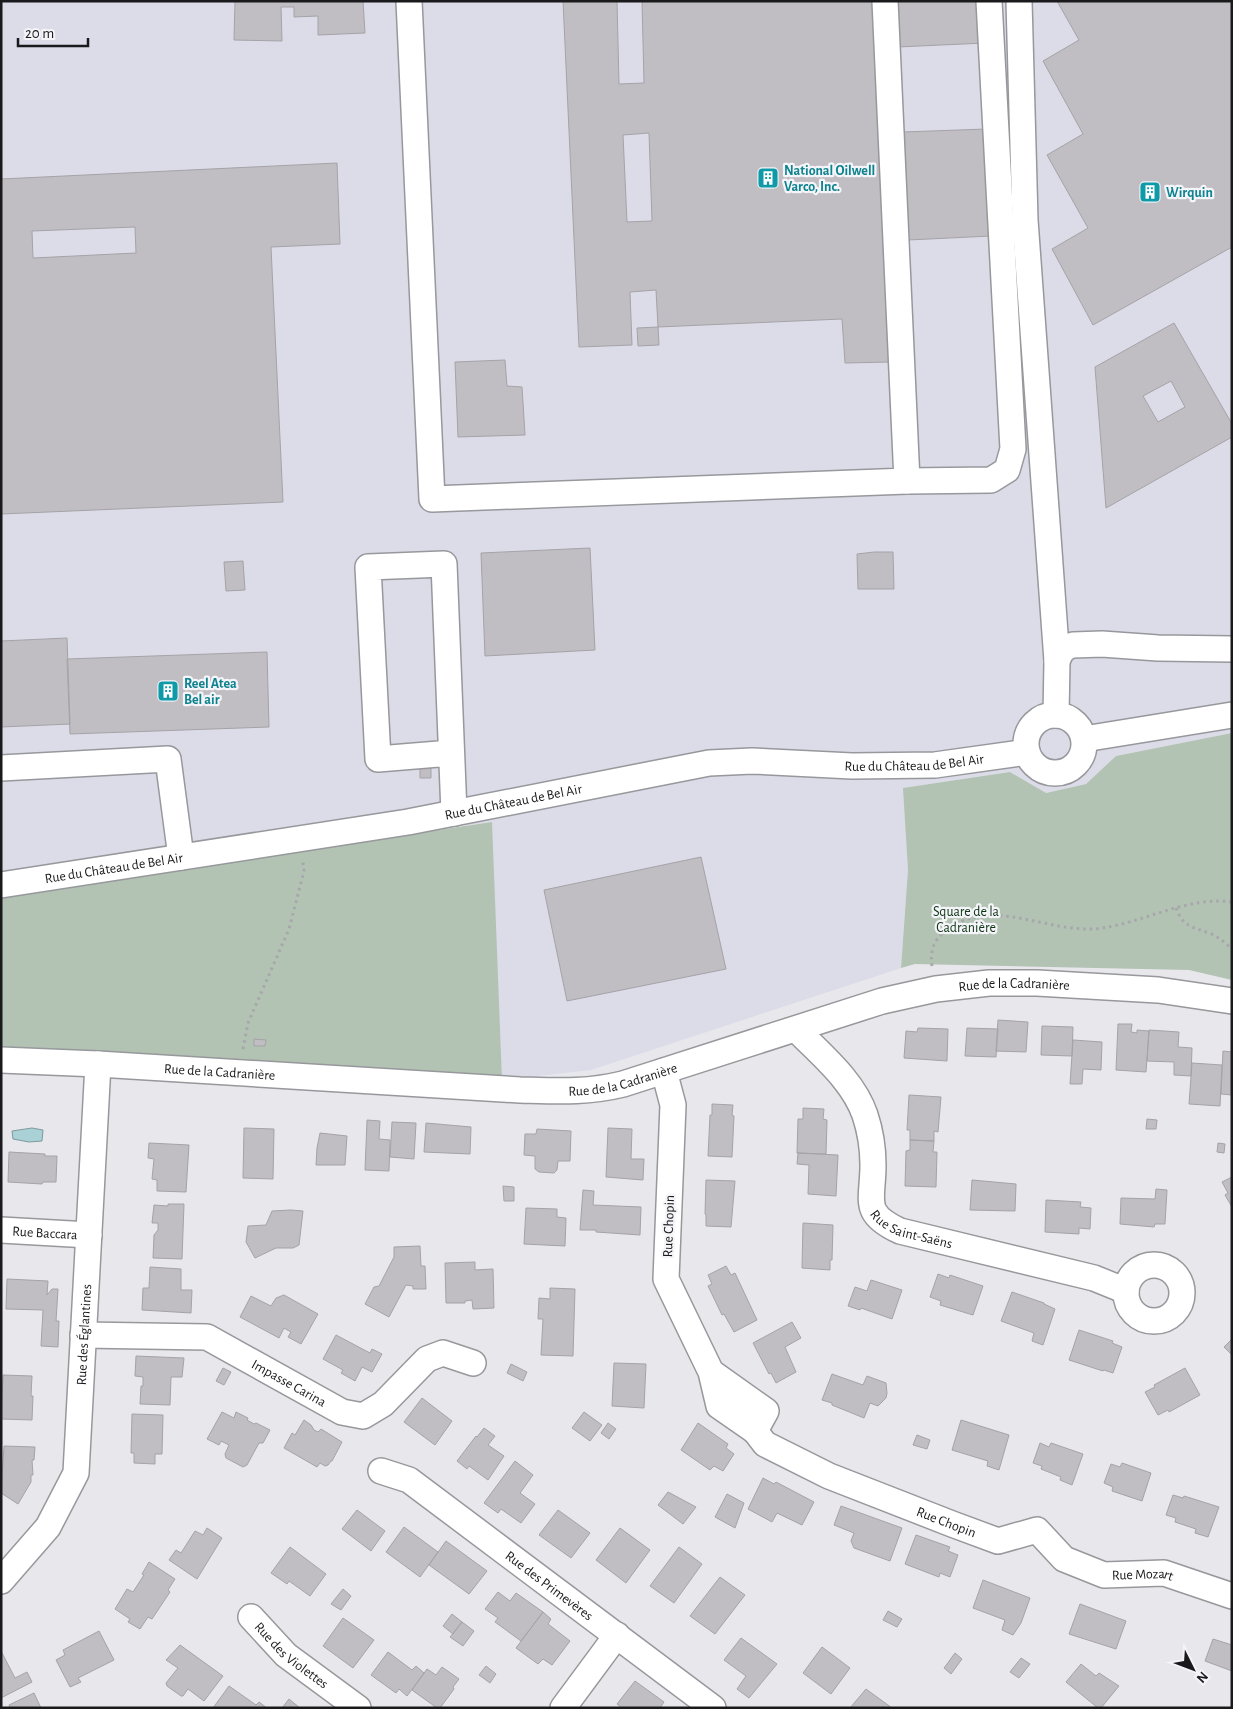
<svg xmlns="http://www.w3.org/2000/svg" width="1233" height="1709" viewBox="0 0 1233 1709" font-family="'Alegreya Sans',sans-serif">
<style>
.built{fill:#dbdce8}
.green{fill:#b2c2b3}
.water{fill:#a9d1d6;stroke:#7e9a9e}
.building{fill:#c0bec2;stroke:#a5a3a7;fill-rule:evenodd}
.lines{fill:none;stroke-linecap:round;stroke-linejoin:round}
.minor-casing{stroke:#97989c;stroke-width:28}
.path{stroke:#a7a7ab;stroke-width:3;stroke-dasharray:2.5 4;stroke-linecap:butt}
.minor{stroke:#fff;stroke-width:25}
.labels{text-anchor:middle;stroke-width:4.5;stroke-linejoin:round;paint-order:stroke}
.culture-label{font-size:14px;font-weight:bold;fill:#0d838f;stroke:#f4f4f9;text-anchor:start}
.street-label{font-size:14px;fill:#1a1a1c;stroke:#f4f4f9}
.park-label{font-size:14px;fill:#0e3716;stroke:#f4f4f9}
</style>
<rect width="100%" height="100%" fill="#e7e7ec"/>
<path class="built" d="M1 1H1232V733L1116 756 1086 784 1045 793 1010 772 904 788 908 870 901 968 591 1070 502 1080 491 822 1 894Z"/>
<path class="green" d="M1232 733V980L1189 970 915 964 901 968 908 870 903 788 1010 772 1046 793 1086 784 1116 756Z
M492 822 502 1080 1 1048V894Z"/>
<path class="water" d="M32 1128 43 1130 42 1141 29 1142 13 1139 12 1131Z"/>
<path class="building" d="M235 1H363L365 33 318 35V16L294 17V7H281L282 41 234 40Z
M563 1H617L619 84 644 83 642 1H882L890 362 845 363 842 319 658 327 656 290 630 292 632 345 579 347ZM649 133 652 221 627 222 623 135Z
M894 1H983L985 43 898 47Z
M1057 1H1232V247L1093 325 1052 249 1088 228 1047 155 1083 134 1043 61 1079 40Z
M986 129 991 236 908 240 903 132Z
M337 163 340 244 271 247 283 502 1 514V179ZM135 227 136 253 33 258 32 231Z
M1174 323 1232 424V437L1106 508 1095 367ZM1171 381 1185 407 1158 422 1143 396Z
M658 327 659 345 638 346 637 328Z
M505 360 507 386 522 387 525 435 458 437 455 362Z
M590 548 595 650 485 656 481 553Z
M874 552H893L894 589H858L857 554Z
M243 561 245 590 226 591 224 562Z
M67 638 70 724 1 727V641Z
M267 652 269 727 70 734 67 659Z
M420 766H431V778H420Z
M701 857 726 969 567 1001 544 890Z
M998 1020 1028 1022 1026 1052 996 1051Z
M1118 1024H1132L1131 1032 1137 1033V1030L1149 1031 1146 1072 1116 1070Z
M1042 1026 1073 1027 1072 1056 1041 1055Z
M918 1028 948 1029 947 1061 904 1058 906 1031 917 1032Z
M967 1028 998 1029 996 1057 965 1056Z
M1149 1030 1179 1032 1178 1047 1192 1048 1191 1076 1174 1075V1062L1147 1061Z
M254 1039 266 1040 265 1046H254Z
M1073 1040 1102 1042 1101 1070 1083 1069 1082 1084H1070Z
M1223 1051 1232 1052V1095L1221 1094Z
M1192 1063 1222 1065 1220 1106 1189 1104Z
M909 1095 941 1097 938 1132 934 1131V1141L910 1140V1130H907Z
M712 1104 733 1105 732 1115 734 1116 732 1157 708 1156 710 1115H712Z
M803 1108 824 1109 823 1119 827 1120 826 1154 797 1153 798 1119H803Z
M1147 1119 1157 1120 1156 1129H1146Z
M367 1120 380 1121 379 1139 390 1140 389 1171 365 1170Z
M392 1122 416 1123 414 1159 390 1157Z
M426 1123 471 1127 470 1154 424 1152Z
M244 1128 274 1129 273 1179 243 1178Z
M608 1128 632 1129 631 1159H644L643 1180 606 1177Z
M537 1129 571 1131 570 1161H558L557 1170 554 1173 539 1172 535 1169V1156L524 1155 525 1134H536Z
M320 1133 347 1136 345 1165H316L317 1148Z
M910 1140 934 1141 933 1152H937L936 1187 905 1186 906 1151 910 1150Z
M149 1143 189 1145 186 1192 157 1191V1180L152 1179 154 1159 148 1158Z
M1218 1143 1225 1144 1224 1153 1217 1152Z
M9 1152 45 1154V1156H57L56 1182H43L42 1184 8 1182Z
M798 1153 838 1155 836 1196 808 1194 809 1165 797 1164Z
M1232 1177V1207L1225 1195 1228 1193 1222 1182Z
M706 1180 735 1181 731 1227 706 1226V1215L705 1214Z
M972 1180 1016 1184 1015 1211 970 1210Z
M503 1186 514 1187V1201H504Z
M1156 1189 1167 1190 1165 1224H1155L1154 1227 1120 1224 1121 1198 1155 1199Z
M583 1190 594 1191 593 1205 641 1207 640 1235 596 1232V1230H580Z
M1046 1200 1081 1202 1080 1207 1091 1208 1090 1229 1079 1228V1234L1045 1232Z
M168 1204H184L182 1259 153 1258 154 1235 158 1230V1223H152L154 1205 168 1206Z
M526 1208 557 1209V1217L566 1218 565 1246 524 1244Z
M291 1210 303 1211 299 1245 293 1248H276L255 1258 246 1242 248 1226 266 1225 272 1211Z
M803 1223 833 1225 832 1260H830V1270L802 1268Z
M420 1246 421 1266H425L426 1289H413V1286L406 1285 389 1317 365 1304 374 1287 379 1286 394 1257V1247Z
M475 1262V1270L493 1269 494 1308 473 1309 472 1300 465 1301V1303H446L445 1263Z
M726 1266 731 1275 735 1273 757 1320 734 1332 724 1314 722 1315 708 1286 712 1284 708 1275Z
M150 1267 181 1269V1290H192L191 1313 142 1310 143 1288H149Z
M938 1274 949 1278 950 1275 983 1286 973 1315 940 1305 941 1301 930 1297Z
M7 1279 48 1281 47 1295 52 1289H58L56 1321H59L58 1347 41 1346 43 1310 6 1309Z
M871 1280 902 1290 892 1319 861 1308 860 1310 848 1306 855 1287 867 1291Z
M550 1288 575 1289 573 1356 541 1355 543 1319H538L539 1298 550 1299Z
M1012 1292 1044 1303V1304L1055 1309 1043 1345 1032 1341 1034 1333 1001 1321Z
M284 1295 318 1314 301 1344 288 1337 291 1332 284 1328 279 1338 240 1317 251 1296 271 1306 276 1298Z
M792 1322 801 1338 785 1347 796 1372 776 1383 771 1373 769 1374 753 1343Z
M1079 1330 1113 1341 1112 1343 1122 1347 1113 1373 1104 1370 1103 1371 1069 1360Z
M336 1335 370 1353 372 1349 382 1354 372 1372 362 1367 355 1381 341 1373 343 1370 323 1359Z
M1232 1339V1355L1224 1347Z
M136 1356 184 1358 182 1377H171L170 1405 140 1404 141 1386H143V1377L135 1376Z
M614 1363 646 1364 644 1408 612 1406Z
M511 1364 527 1372 523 1381 507 1373Z
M223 1368 231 1372 224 1385 216 1381Z
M1185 1368 1200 1395 1169 1412 1168 1410 1158 1415 1145 1392 1155 1387 1154 1385Z
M832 1374 863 1385 867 1376 886 1383 887 1393 886 1398 878 1406 870 1403 864 1418 832 1405V1403L822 1400Z
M3 1375 32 1376 31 1396H33L32 1420 1 1419Z
M422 1398 452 1421 435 1445 404 1422Z
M222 1412 234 1418 236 1412 248 1418 247 1420 254 1424 256 1423 270 1430 263 1443H259L247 1465 243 1467 226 1458 225 1454 229 1445 221 1441 219 1445 207 1439Z
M584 1412 602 1425 590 1441 572 1428Z
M132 1414 163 1415 162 1454H155V1464L134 1463V1453H131Z
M304 1420 311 1425 314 1430 318 1432 321 1429 342 1442 332 1461H331L328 1465 325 1466 320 1463 317 1467 284 1448 292 1433 295 1435Z
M961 1420 1009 1435 999 1470 987 1466 988 1461 952 1450Z
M608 1423 616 1429 609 1439 601 1433Z
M698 1423 728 1444 726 1448 734 1454 723 1471 714 1466 710 1470 681 1450Z
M484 1428 495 1436 488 1445 504 1456 488 1480 469 1466 467 1469 457 1461 476 1436 477 1437Z
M917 1435 930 1440 927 1449 913 1445Z
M1040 1443 1049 1447 1051 1443 1083 1454 1072 1485 1060 1480 1061 1477 1041 1469 1042 1466 1033 1463Z
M4 1446 35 1447 34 1460H32L33 1475H31V1482L18 1504 1 1493Z
M515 1461 533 1475 520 1493 535 1504 521 1523 501 1509 498 1513 484 1503Z
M1122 1463 1151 1473 1142 1501 1112 1491 1113 1487 1104 1483 1111 1464 1120 1467Z
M763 1478 774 1484 776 1482 814 1502 802 1525 777 1513 772 1522 748 1509Z
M668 1492 696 1507 683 1524 658 1505Z
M727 1494 744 1503 735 1528 715 1517Z
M1173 1495 1183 1498 1184 1496 1219 1507 1208 1537 1195 1533 1196 1529 1175 1522 1176 1518 1166 1515Z
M841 1506 902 1528 890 1561 854 1548 851 1541 854 1533 834 1525Z
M357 1510 385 1531 371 1551 342 1529Z
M558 1510 590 1533 571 1558 539 1535Z
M404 1527 438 1552 420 1577 386 1552Z
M207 1528 222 1538 197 1579 169 1560 176 1550 181 1553 195 1531 203 1535Z
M620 1528 650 1550 626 1583 596 1560Z
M916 1535 950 1547 948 1551 958 1555 950 1577 940 1573 939 1577 905 1564Z
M446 1541 487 1571 469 1594 429 1565Z
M290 1547 326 1574 310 1596 289 1581 287 1584 271 1573Z
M679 1547 702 1564 674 1603 650 1586Z
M149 1562 175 1579 168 1590 170 1592 152 1619 148 1617 140 1629 128 1622 130 1619 115 1609 127 1589 133 1592 144 1575 142 1574Z
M720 1577 745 1595 715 1634 690 1616Z
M983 1580 1030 1598 1021 1623 1013 1635 1002 1630 1005 1620 973 1608Z
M343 1589 351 1596 341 1610 331 1604Z
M498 1592 510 1601 516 1593 543 1612 521 1641 495 1622 498 1618 485 1609Z
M1080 1604 1126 1621 1116 1649 1069 1634Z
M888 1611 902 1619 897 1627 883 1620Z
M543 1612 551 1619 548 1624 570 1641 552 1665 543 1659 538 1664 516 1648Z
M452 1614 462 1622 453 1634 443 1626Z
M343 1618 374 1640 353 1668 323 1646Z
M462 1622 474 1631 463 1646 450 1637Z
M99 1631 114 1660 78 1678 81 1682 70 1687 56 1660 65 1655 63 1650Z
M741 1638 777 1664 749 1698 737 1689 746 1676 724 1660Z
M1213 1639 1232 1645V1671L1205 1661Z
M180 1645 223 1676 204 1701 188 1689 183 1696H181L167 1686 166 1683 178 1668 166 1660Z
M822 1647 850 1668 831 1694 803 1673Z
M1 1651 15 1678 27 1672 32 1682 1 1698Z
M388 1652 412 1670 416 1666 424 1673 407 1696 399 1689 396 1693 371 1675Z
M955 1653 962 1659 951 1674 944 1668Z
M1021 1658 1030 1664 1019 1678 1010 1672Z
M1081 1664 1096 1676 1099 1673 1119 1686 1101 1708H1098L1066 1682Z
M486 1666 496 1674 490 1683 479 1675Z
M442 1667 459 1679 453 1687 454 1689 440 1708H437L412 1690 427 1669 436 1675Z
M635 1681 664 1702 660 1708H622L617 1704Z
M229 1686 256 1705 259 1702 267 1708H213Z
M866 1689 892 1708H850Z
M34 1693 41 1708H10L9 1705Z
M289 1699 300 1708H282Z"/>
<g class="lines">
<g class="minor-casing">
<g id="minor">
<path d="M409 1 432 499 907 481 885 1"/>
<path d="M1019 1 1025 220 1057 661"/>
<path d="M907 481 991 480 1007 470 1013 449 989 1"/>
<circle cx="1055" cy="744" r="29"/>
<path d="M1056 715 1057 661 1061 652 1067 647 1073 645 1102 644 1158 648 1232 649"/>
<path d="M1084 739 1232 715"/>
<path d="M451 753 378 759 368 567 444 564 454 813"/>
<path d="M1 768 168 759 181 857"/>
<path id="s1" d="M1 885 408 822 709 763 752 761 852 766 935 765 1027 752"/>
<path id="s2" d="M796 1029C821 1055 853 1080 865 1115 870 1130 873 1149 873 1165 873 1201 861 1213 900 1231L1094 1278 1126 1291"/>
<path id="s3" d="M1 1060 98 1064 520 1090C557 1091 586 1093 623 1084L882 1001 936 989 989 983H1037L1158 990 1232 1001"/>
<path d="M664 1071 673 1105 666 1279 711 1372 719 1406 755 1431 766 1411 711 1372"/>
<path id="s4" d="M1 1230 89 1235"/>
<circle cx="1154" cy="1293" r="28"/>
<path id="s5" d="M83 1335 207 1337 342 1412 363 1416 383 1404 427 1359 443 1353 473 1363"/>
<path id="s6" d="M755 1431 765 1444 829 1476 952 1524 998 1541 1037 1530 1064 1559 1104 1575 1164 1573 1232 1596"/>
<path id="s7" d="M381 1471 409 1480 713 1708"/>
<path id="s8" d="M1 1581 48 1527 76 1473 98 1064"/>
<path id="s9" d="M251 1617 286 1655 358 1708"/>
<path d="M563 1708 617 1635"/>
</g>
</g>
<path class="path" d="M1176 908C1183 927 1193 927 1209 933 1218 936 1225 943 1232 949
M932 966C930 952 933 941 944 932 992 893 1049 936 1102 928 1145 922 1188 896 1232 902
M243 1049 248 1023 289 929 304 871 303 862"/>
<use href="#minor" class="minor"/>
</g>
<defs>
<g id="building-square" transform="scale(1.125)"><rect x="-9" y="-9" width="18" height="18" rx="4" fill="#0f9aa8" stroke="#f4f4f9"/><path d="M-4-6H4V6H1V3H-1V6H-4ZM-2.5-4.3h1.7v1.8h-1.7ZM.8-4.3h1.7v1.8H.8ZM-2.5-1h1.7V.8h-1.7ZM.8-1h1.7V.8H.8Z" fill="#fff"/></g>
</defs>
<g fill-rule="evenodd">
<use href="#building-square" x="768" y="178"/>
<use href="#building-square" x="1150" y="192"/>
<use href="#building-square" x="168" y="691"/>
</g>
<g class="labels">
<g class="culture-label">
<text x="784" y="175">National Oilwell<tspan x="784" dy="16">Varco, Inc.</tspan></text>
<text x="1166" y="197">Wirquin</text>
<text x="184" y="688">Reel Atea<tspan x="184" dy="16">Bel air</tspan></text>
</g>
<g class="street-label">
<text dy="5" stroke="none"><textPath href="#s1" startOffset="924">Rue du Château de Bel Air</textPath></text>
<text dy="5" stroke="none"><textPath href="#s1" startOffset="519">Rue du Château de Bel Air</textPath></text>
<text dy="5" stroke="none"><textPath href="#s1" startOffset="114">Rue du Château de Bel Air</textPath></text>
<text dy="5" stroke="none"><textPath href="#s3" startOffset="1029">Rue de la Cadranière</textPath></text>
<text dy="5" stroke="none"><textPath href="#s3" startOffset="219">Rue de la Cadranière</textPath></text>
<text dy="5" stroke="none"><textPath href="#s3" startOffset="624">Rue de la Cadranière</textPath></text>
<text transform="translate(668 1226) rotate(-88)" y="5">Rue Chopin</text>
<text dy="5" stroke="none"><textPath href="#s2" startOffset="252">Rue Saint-Saëns</textPath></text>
<text dy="5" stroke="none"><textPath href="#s4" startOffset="44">Rue Baccara</textPath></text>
<text dy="5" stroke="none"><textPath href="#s8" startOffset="271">Rue des Églantines</textPath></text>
<text dy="5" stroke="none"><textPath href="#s5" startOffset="218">Impasse Carina</textPath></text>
<text dy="5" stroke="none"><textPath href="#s6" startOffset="214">Rue Chopin</textPath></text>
<text dy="5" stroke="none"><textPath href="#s6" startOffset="431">Rue Mozart</textPath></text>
<text dy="5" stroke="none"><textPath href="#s7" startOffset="205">Rue des Primevères</textPath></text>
<text dy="5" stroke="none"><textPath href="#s9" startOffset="56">Rue des Violettes</textPath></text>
</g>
<g class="park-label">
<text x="966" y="916">Square de la<tspan x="966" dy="16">Cadranière</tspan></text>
</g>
</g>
<rect width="1233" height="1709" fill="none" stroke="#1a1a1c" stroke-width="5"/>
<g transform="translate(1193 1669) rotate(132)" stroke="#f4f4f9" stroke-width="4" paint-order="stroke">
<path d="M0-4L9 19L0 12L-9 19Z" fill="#1a1a1c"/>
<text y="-8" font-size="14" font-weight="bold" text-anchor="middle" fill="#1a1a1c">N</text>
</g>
<path d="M18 38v8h70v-8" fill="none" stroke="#1a1a1c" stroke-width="2.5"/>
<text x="25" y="38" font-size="15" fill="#1a1a1c" stroke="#f4f4f9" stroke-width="4" paint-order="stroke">20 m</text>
</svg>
